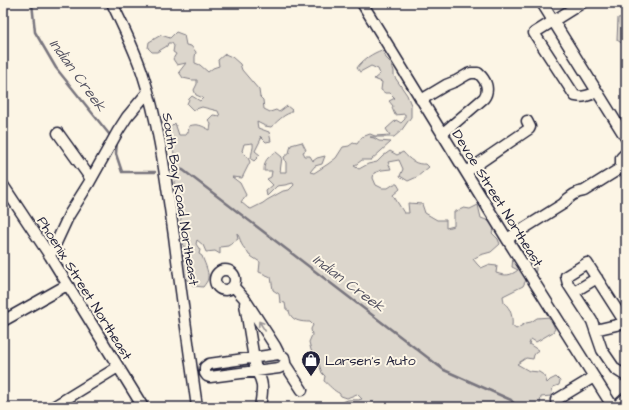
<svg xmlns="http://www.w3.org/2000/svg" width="629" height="410" viewBox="0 0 629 410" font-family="'Architects Daughter',sans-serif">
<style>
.green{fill:#dcd6cc;stroke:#7f7c84}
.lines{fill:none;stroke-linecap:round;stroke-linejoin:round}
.stream{stroke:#78757e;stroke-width:2.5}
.minor-casing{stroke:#22223b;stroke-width:13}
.major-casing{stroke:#22223b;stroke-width:16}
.minor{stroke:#fcf5e5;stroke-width:10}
.major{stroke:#fcf5e5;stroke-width:13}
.oneway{stroke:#9a9698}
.labels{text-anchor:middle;stroke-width:4;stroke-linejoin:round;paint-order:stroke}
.street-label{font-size:14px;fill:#22223b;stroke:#fcf5e5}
.poi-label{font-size:14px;fill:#22223b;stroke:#fcf5e5;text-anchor:start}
.water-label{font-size:15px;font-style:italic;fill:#545362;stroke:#fcf5e5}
</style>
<rect width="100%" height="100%" fill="#fcf5e5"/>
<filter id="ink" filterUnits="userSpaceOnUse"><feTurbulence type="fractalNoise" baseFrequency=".025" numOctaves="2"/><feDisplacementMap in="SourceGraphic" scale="8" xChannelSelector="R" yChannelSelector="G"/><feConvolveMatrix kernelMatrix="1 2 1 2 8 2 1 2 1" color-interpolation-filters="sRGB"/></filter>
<g filter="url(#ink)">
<path class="green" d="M626 17V46L617 40 618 18Z
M176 32 184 35 186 45 191 46 196 52 195 57V63L200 65 208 72 213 68 219 66 218 60 225 54 232 57 240 64 242 70 259 90 260 97 263 100 264 109 270 112 276 110 279 112 287 106 292 110 290 113C283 115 277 122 271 127L265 126 257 122 258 128 269 132 271 141 266 142 260 136 261 139 255 151 260 155 254 161 251 159C251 153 254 148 253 143L244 144 242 151 247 156 250 162 242 178 232 177 240 183 246 195 241 202 248 208 251 209 263 203 267 200 283 191 289 190 294 185 293 183 285 185 277 186 267 196 266 191 273 185 267 179 271 177 272 171H264C264 160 267 158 276 152L282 157 280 172H286V163L284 157 289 153 291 145 302 142 306 150 303 152 305 156H310L313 161 317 158 325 156 322 164 315 166 310 172 314 173 328 164 336 158 343 147 349 146 353 143 357 144 362 137 370 134 375 136 390 135 386 129 396 120 401 123 405 119V114L395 115 392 108 393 106 389 101 395 98 390 93H385L381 90 382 82 374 79 380 74 378 69 371 66 360 72 357 68C362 60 373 53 382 50L386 58 391 63 394 71V76L407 95 411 105V117L401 131 394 137H370L374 138 379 141 391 142 371 160H362L354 166 359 169 368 164 377 162 383 156 390 151 397 155 403 152C410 160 416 165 426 164L429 167 417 177 408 181 400 176 403 169 399 160 388 162 391 169 382 170 374 173 373 178 376 185 382 188H388L394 184H397L400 189 393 195 404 213H409L408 203 422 204 425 213 437 220H446V228L454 226V212L464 208 470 209 478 205 481 218 489 221 495 228 492 233 498 239 500 244 491 252 480 255 473 259 477 264 481 268 488 265 497 266 496 273C506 276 510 276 518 270L512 267 513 257 521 256 522 251 528 252C536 263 542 273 526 280L523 286 503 296 504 303C511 308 513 318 512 326L516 329 526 323 531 322 537 318 550 317 555 329 553 332 536 342 531 339 529 344 538 350 534 355 533 359 526 358 517 364 529 371 539 372 545 376 547 383 550 380 556 377 560 381 559 385 553 387 551 396 541 397 540 404 542 407H331C337 404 342 402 348 400 353 399 357 401 362 399L357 394 347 398 341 396 339 393C335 392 328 384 324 381L325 376 322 373 319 364 311 350 309 342 312 335 311 329 313 325 310 322C301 322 291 321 289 311L286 309 285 303 280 302 279 294 273 290 271 277 259 272 260 262 249 255C247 250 243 248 241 243 240 239 239 236 237 233L238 239 228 246 220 247V254L215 251 206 252 203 245 197 240 196 244 200 250 199 254 202 256C204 262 209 271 208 278 208 281 205 284 203 287L194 286 181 275 180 266 185 251 181 234 177 227 181 219C178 211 178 205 174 198L178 189 174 183 175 178 171 171 173 162 171 158 174 153C170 145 166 142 165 133L175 123 179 135H186L188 132 189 126C198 123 202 126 210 130L211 124 208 120 213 115 220 116 218 111 202 107 193 110 187 104 189 99 192 96 200 101 203 98 196 95 194 90 197 84V80H192L183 78 179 72 186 63 177 65 173 59 176 54 173 52 174 46 172 43H168L167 46 157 52H152L148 48 149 42 161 35 170 38Z"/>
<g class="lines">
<path class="stream" d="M32 3 35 32 56 68 109 134
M117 141 116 154 122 172H155
M173 168 183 170 444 370 511 400 517 407"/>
<g class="minor-casing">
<path id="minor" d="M112 3C123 27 135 50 143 75 160 127 166 182 174 236 181 293 189 350 197 407
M362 3 507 239 613 407
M542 3 626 138
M582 3 534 33 575 96C583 98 590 95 597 92
M421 100 446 85 456 81 468 74 471 73H478C486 80 490 89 484 98L442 134
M58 133 91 179
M466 172 529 129 530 127 527 121
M3 185 50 256 143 407
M507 239 563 204C568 198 575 192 584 191L621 168V158L626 153
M50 256 69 215 89 183 118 131 127 117 148 92
M215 280a10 10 0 1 1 20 0a10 10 0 1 1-20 0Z
M234 287 244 298 275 346 279 354 284 357 285 362 283 366 279 368 210 377 207 376 205 373V367L209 364 279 354
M574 292 597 278
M245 304 256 371C265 383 262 393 260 407
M3 321 67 285
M626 324 587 263 566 276 568 284 592 321 602 350 615 369 626 376
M595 330 625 323
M285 364 302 390
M53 407 118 367
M557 407 556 400 594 377"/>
</g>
<g class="major-casing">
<path id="major" d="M618 407 626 400"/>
</g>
<use href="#minor" class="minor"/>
<use href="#major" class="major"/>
</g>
<defs><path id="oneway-shaft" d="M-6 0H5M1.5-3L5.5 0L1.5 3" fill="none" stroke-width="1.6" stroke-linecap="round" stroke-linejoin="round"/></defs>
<use class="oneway" href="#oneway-shaft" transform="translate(262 326) rotate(-123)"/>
</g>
<defs>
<g id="shop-pin" transform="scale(1)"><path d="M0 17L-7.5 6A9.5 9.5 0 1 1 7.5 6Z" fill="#22223b" stroke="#fcf5e5"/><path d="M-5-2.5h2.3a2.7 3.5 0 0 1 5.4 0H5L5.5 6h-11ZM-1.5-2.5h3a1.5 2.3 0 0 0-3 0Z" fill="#fff"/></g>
</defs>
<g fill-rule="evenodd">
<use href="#shop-pin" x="311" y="360"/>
</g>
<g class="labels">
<g class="street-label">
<text transform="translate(498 198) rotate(58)" y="5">Devoe Street Northeast</text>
<text transform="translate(181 199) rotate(81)" y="5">South Bay Road Northeast</text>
<text transform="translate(85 288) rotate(58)" y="5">Phoenix Street Northeast</text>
</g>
<g class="poi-label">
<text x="325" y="365">Larsen's Auto</text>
</g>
<g class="water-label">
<text transform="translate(78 75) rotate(54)" y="5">Indian Creek</text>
<text transform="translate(349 283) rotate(37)" y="5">Indian Creek</text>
</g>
</g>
<rect width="629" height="410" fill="none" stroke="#fcf5e5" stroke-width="16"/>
<rect x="8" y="8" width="613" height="394" fill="none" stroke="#22223b" stroke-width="1.5" filter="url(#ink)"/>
</svg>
